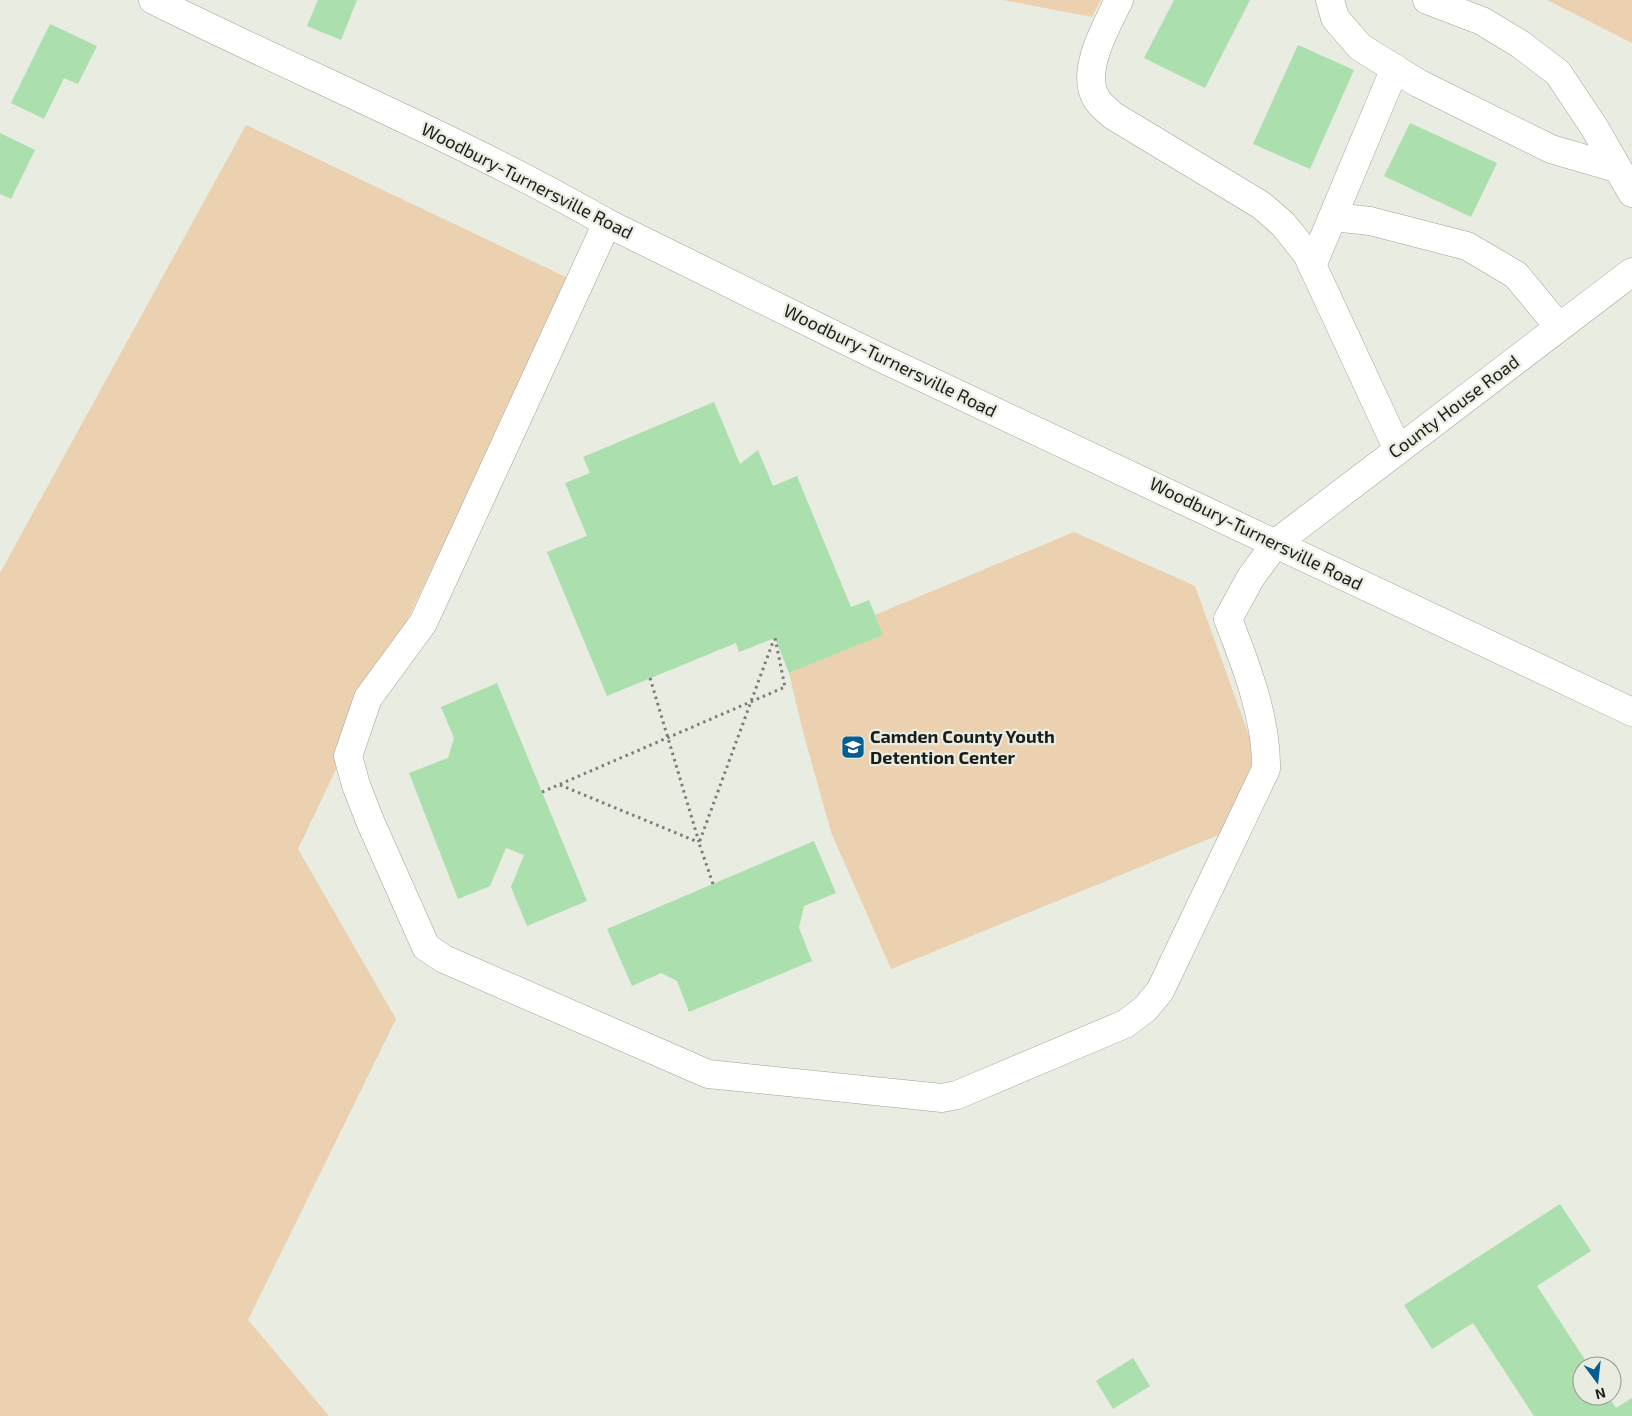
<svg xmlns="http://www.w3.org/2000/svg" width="1632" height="1416" viewBox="0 0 1632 1416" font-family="'Exo 2',sans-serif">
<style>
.green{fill:#ebd1b0}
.building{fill:#abdfae}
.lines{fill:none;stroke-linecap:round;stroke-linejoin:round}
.minor-casing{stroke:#9fa398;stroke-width:29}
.major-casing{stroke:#9fa398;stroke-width:29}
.path{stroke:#7b7d76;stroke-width:3;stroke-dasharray:2.5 4;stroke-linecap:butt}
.minor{stroke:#fff;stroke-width:28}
.major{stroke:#fff;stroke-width:28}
.labels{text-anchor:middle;stroke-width:4.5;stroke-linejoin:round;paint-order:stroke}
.street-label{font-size:18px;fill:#1c1d19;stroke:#e8ece1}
.poi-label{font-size:18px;font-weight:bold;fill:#1c1d19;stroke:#e8ece1;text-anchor:start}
</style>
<rect width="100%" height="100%" fill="#e8ece1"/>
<path class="green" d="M1003 0H1101L1092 17Z
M1547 0H1632V43Z
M246 125 570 279 298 849 396 1019 248 1320 329 1416H0V573Z
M1074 532 1195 586 1256 755 1221 834 891 969 831 832 802 728 789 673 883 635 875 615Z"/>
<path class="building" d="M318 0H357L341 40 307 26Z
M1174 0H1250L1205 88 1144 58Z
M50 24 97 46 78 84 64 78 44 119 11 103Z
M1298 45 1354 70 1310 169 1253 144Z
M1410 123 1497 163 1471 217 1384 176Z
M0 133 35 150 11 199 0 194Z
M714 402 740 464 758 450 773 486 797 476 851 607 869 600 883 635 789 673 775 638 739 652 736 643 607 696 547 552 587 536 565 483 590 473 583 457Z
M497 683 587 901 527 926 511 887 524 855 506 848 490 886 458 899 409 773 448 758 454 738 441 707Z
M814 841 836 893 804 906 799 928 812 961 689 1012 677 981 661 973 632 986 607 929Z
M1560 1204 1591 1251 1537 1286 1589 1366H1582V1396H1608L1616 1408 1632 1398V1416H1534L1473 1323 1432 1349 1404 1305Z
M1133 1358 1150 1386 1113 1409 1096 1381Z"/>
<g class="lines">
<g class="minor-casing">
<path id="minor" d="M1119 0C1107 25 1080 71 1096 98 1099 104 1107 110 1112 115L1261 205 1283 224 1307 254 1398 450
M1330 0 1335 18 1360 47 1418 83 1551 149 1616 168
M1427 0 1482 21 1520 44 1558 73 1594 127 1632 193
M1333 217 1370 221 1467 246 1516 275 1559 327
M607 223 423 623 368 698 348 756 356 785 370 821 426 947 444 959 708 1074 942 1098 957 1095 1125 1024 1145 1009 1160 991 1266 769C1267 719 1246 665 1228 619L1251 577 1276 543 1632 272
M1312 266 1395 68"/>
</g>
<g class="major-casing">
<path id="major" d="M153 0C304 75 461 139 607 223L877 356 1632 712"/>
</g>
<path class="path" d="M650 678 699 842
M560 785 698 842
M542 792 785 687 775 638
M713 884 699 843 774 639"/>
<use href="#minor" class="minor"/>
<use href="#major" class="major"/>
</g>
<defs>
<g id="school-square" transform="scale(1.25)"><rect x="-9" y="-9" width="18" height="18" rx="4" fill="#045e8f" stroke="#e8ece1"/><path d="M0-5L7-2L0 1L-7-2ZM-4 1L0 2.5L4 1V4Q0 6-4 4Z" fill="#fff"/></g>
</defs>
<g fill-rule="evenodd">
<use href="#school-square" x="853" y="747"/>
</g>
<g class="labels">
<g class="street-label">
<text transform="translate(527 181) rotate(27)" y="6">Woodbury-Turnersville Road</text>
<text transform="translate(890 361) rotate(26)" y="6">Woodbury-Turnersville Road</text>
<text transform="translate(1454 407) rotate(-37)" y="6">County House Road</text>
<text transform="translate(1256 534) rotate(26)" y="6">Woodbury-Turnersville Road</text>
</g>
<g class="poi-label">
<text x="870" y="743">Camden County Youth<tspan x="870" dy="21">Detention Center</tspan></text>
</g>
</g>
<g transform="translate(1597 1381) rotate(165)"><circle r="24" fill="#e8ece1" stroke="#969991"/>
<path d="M0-4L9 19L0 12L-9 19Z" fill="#045e8f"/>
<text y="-8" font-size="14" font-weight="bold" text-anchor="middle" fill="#1c1d19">N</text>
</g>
</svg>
